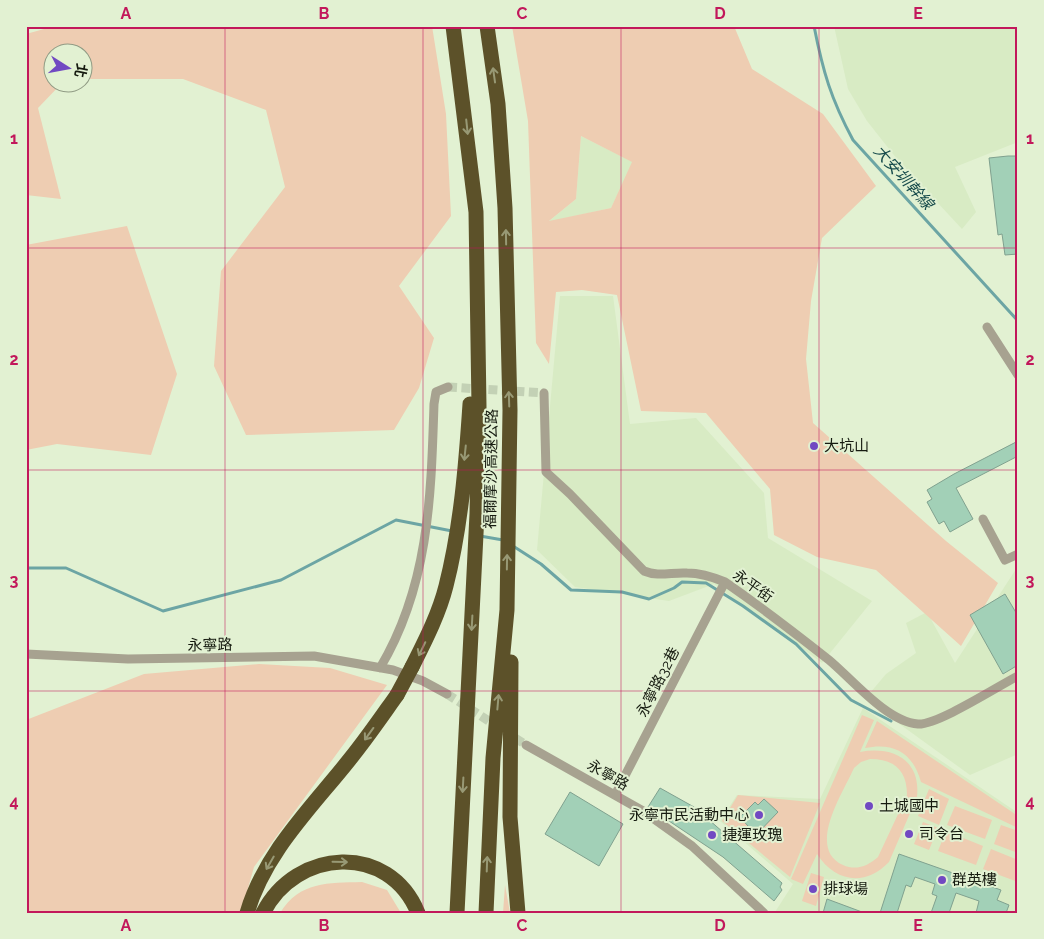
<svg xmlns="http://www.w3.org/2000/svg" width="1044" height="939" viewBox="0 0 1044 939" font-family="Raleway,'Noto Sans TC',sans-serif">
<style>
.built{fill:#d8ebc4}
.green{fill:#eecdb2;fill-rule:evenodd}
.lines{fill:none;stroke-linecap:round;stroke-linejoin:round}
.stream{stroke:#6ca5a4;stroke-width:3}
.building{fill:#a2d0b7;stroke:#80a18f}
.minor-tunnel{stroke:#c3d1b5;stroke-width:9;stroke-dasharray:9 4.5;stroke-linecap:butt}
.minor{stroke:#a7a290;stroke-width:9}
.motorway{stroke:#5c5129;stroke-width:15}
.motorway-bridge{stroke:#5c5129;stroke-width:15}
.oneway{stroke:#989975}
.grid{fill:none;stroke:#c2185b;stroke-width:1;stroke-opacity:0.55}
.poi-dot{fill:#7149c2;stroke:#e2f1d2;stroke-width:2}
.labels{text-anchor:middle;stroke-width:4;stroke-linejoin:round;paint-order:stroke}
.poi-label{font-size:15px;fill:#161b10;stroke:#e2f1d2;text-anchor:start}
.street-label{font-size:15px;fill:#161b10;stroke:#e2f1d2}
.water-label{font-size:16px;font-style:italic;fill:#184c4c;stroke:#e2f1d2}
.neatline{fill:none;stroke:#c2185b;stroke-width:2}
.grid-label{font-size:16px;text-anchor:middle;font-weight:bold;fill:#c2185b}
</style>
<rect width="100%" height="100%" fill="#e2f1d2"/>
<path class="built" d="M834 26H1016L1018 142 955 167 976 212 962 229 897 159 867 121 848 89Z
M581 136 633 162 611 208 548 222 576 199Z
M560 296H613L630 424 696 418 764 493 768 538 872 601 822 663 714 584 669 601 575 587 537 550Z
M1018 566V754L970 775 865 699 886 674 916 653 906 623 927 612 955 663Z
M863 708 1018 813V913L775 912 793 884 720 821 737 795 820 799Z"/>
<path class="green" d="M55 26H432L446 114 451 216 399 286 434 338 419 388 394 430 246 435 214 366 221 271 285 187 266 110 183 79H83L82 52H52V82L62 83 38 108 61 199 26 195V34Z
M512 26H734L752 69 823 114 876 186 822 238 811 301 806 359 813 423 946 541 998 583 961 646 876 570 817 557 774 535 770 489 706 413 641 411 617 295 582 290 556 292 549 364 536 343 528 121ZM581 136 632 162 611 208 549 221 576 199Z
M127 226 177 374 151 455 57 444 26 450V245Z
M259 664 330 668 387 685 254 867 241 913H26V720L144 674Z
M862 715 874 720 860 752C892 746 921 759 917 797L889 862C865 887 835 882 817 854L803 884 791 879ZM870 759C894 759 907 770 907 795L878 857C868 866 856 871 843 865 806 848 843 793 854 768L861 762Z
M877 721 1018 816V828L921 782C913 753 894 742 865 748Z
M929 789 949 799 939 825 918 816Z
M738 795 820 803 790 877 722 821Z
M955 806 992 820 985 839 947 825Z
M923 822 938 828 929 850 914 844Z
M1001 825 1018 831V853L994 844Z
M946 831 983 846 976 865 938 851Z
M991 849 1018 860V882L983 869Z
M811 873 824 877 816 906 802 901Z
M362 882 387 890 401 913H280C300 881 328 883 362 882Z
M505 885 510 913H503Z"/>
<g class="lines">
<path class="stream" d="M814 26C823 72 831 99 853 140L1018 321
M480 536 503 540
M513 546 541 564 571 590 622 592 649 599 674 588 682 582 706 583 743 606 796 644 851 700 891 721
M26 568H66L163 611 281 580 396 520 452 531"/>
</g>
<path class="building" d="M1008 156H1018V254L1005 255 1002 234 998 235 989 158Z
M1018 441V456L956 488 973 519 950 532 944 521 939 524 927 502 932 499 927 490 954 474Z
M1005 594 1018 616V665L1003 674 970 615Z
M660 788 694 807 782 883 780 887 782 890 774 901 723 857 648 807Z
M570 792 623 824 599 866 545 834Z
M764 799 778 812 756 835 740 817 755 802 758 805Z
M899 854 1001 890 997 900 1009 905 1006 913H976L979 901 956 893 949 913H931L937 896 932 894 935 884 915 877 911 887 906 885 897 913H880Z
M827 899 862 912V913H823Z"/>
<g class="lines">
<path class="minor-tunnel" d="M448 387 544 393
M447 694 526 745"/>
<path class="minor" d="M987 327 1018 375
M544 393 546 472 570 494 644 571C658 577 672 572 687 573 701 573 713 577 725 582 761 607 795 633 829 660 852 679 887 722 918 724 938 725 998 686 1018 676
M983 519 1005 560 1018 554
M26 654 128 659 314 656 393 670 423 681 447 694
M380 668C429 586 431 497 434 404L436 392 448 387
M526 745 643 811 692 846 764 913
M615 795 725 582"/>
<path class="motorway" d="M453 26 476 212 479 406 477 514 457 913
M511 662 510 817 518 913
M412 667C425 641 439 614 446 586 461 527 466 464 470 404
M247 913C265 852 312 807 350 759 367 738 382 716 397 695
M263 913C296 848 389 842 418 913
M486 913 493 758 507 610 510 410 505 208 498 104 487 26"/>
<path class="motorway-bridge" d="M397 695 412 667"/>
</g>
<defs><path id="oneway-shaft" d="M-6 0H5M1.5-3L5.5 0L1.5 3" fill="none" stroke-width="1.6" stroke-linecap="round" stroke-linejoin="round" transform="scale(1.25)"/></defs>
<g class="oneway">
<use href="#oneway-shaft" transform="translate(494 75) rotate(-98)"/>
<use href="#oneway-shaft" transform="translate(467 127) rotate(84)"/>
<use href="#oneway-shaft" transform="translate(506 237) rotate(-91)"/>
<use href="#oneway-shaft" transform="translate(509 399) rotate(-92)"/>
<use href="#oneway-shaft" transform="translate(465 453) rotate(96)"/>
<use href="#oneway-shaft" transform="translate(507 562) rotate(-89)"/>
<use href="#oneway-shaft" transform="translate(472 623) rotate(93)"/>
<use href="#oneway-shaft" transform="translate(422 649) rotate(116)"/>
<use href="#oneway-shaft" transform="translate(498 702) rotate(-85)"/>
<use href="#oneway-shaft" transform="translate(369 734) rotate(126)"/>
<use href="#oneway-shaft" transform="translate(463 785) rotate(93)"/>
<use href="#oneway-shaft" transform="translate(340 862) rotate(1)"/>
<use href="#oneway-shaft" transform="translate(270 863) rotate(120)"/>
<use href="#oneway-shaft" transform="translate(487 864) rotate(-88)"/>
</g>
<path class="grid" d="M225 26V913M423 26V913M621 26V913M819 26V913M26 248H1018M26 470H1018M26 691H1018"/>
<g class="poi-dot">
<circle cx="814" cy="446" r="5"/>
<circle cx="869" cy="806" r="5"/>
<circle cx="759" cy="815" r="5"/>
<circle cx="909" cy="834" r="5"/>
<circle cx="712" cy="835" r="5"/>
<circle cx="942" cy="880" r="5"/>
<circle cx="813" cy="889" r="5"/>
</g>
<g class="labels">
<g class="poi-label">
<text x="824" y="451">大坑山</text>
<text x="879" y="811">土城國中</text>
<text x="749" y="820" text-anchor="end">永寧市民活動中心</text>
<text x="919" y="839">司令台</text>
<text x="722" y="840">捷運玫瑰</text>
<text x="952" y="885">群英樓</text>
<text x="823" y="894">排球場</text>
</g>
<g class="street-label">
<text transform="translate(491 469) rotate(-89)" y="5">福爾摩沙高速公路</text>
<text transform="translate(753 586) rotate(35)" y="5">永平街</text>
<text transform="translate(210 645) rotate(-1)" y="5">永寧路</text>
<text transform="translate(658 682) rotate(-63)" y="5">永寧路32巷</text>
<text transform="translate(608 775) rotate(30)" y="5">永寧路</text>
</g>
<g class="water-label">
<text transform="translate(904 177) rotate(48)" y="6">大安圳幹線</text>
</g>
</g>
<rect width="1044" height="939" fill="none" stroke="#e2f1d2" stroke-width="55"/>
<g transform="translate(68 68) rotate(101)"><circle r="24" fill="#e2f1d2" stroke="#909b84"/>
<path d="M0-4L9 19L0 12L-9 19Z" fill="#7149c2"/>
<text y="-8" font-size="14" font-weight="bold" text-anchor="middle" fill="#161b10">北</text>
</g>
<rect x="28" y="28" width="988" height="884" class="neatline"/>
<g class="grid-label">
<text x="126" y="19">A</text>
<text x="324" y="19">B</text>
<text x="522" y="19">C</text>
<text x="720" y="19">D</text>
<text x="918" y="19">E</text>
<text x="14" y="144">1</text>
<text x="1030" y="144">1</text>
<text x="14" y="365">2</text>
<text x="1030" y="365">2</text>
<text x="14" y="586">3</text>
<text x="1030" y="586">3</text>
<text x="14" y="807">4</text>
<text x="1030" y="807">4</text>
<text x="126" y="931">A</text>
<text x="324" y="931">B</text>
<text x="522" y="931">C</text>
<text x="720" y="931">D</text>
<text x="918" y="931">E</text>
</g>
</svg>
